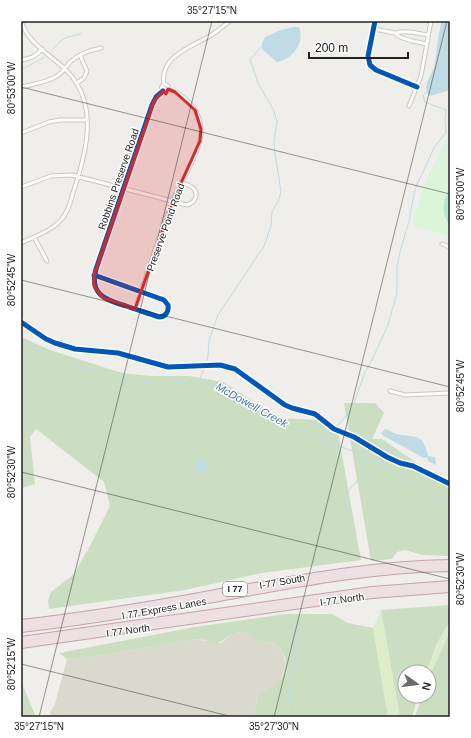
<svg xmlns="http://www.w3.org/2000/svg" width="471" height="738" viewBox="0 0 471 738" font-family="Helvetica,sans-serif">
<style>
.construction{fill:#d9d9cd}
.grass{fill:#ddeccb}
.forest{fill:#cbdec1}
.park{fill:#daf5da}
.pitch{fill:#b7e6d2}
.water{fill:#bfdbe3}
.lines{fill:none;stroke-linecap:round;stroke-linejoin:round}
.stream{stroke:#bfdbe3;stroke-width:1}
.street-casing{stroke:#c9c8c7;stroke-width:5}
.highway-casing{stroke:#c5a2ac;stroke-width:8}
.street{stroke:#fdfcfc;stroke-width:3}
.highway{stroke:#ece0e2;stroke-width:6}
.cycleway-casing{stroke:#fff;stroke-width:8}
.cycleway{stroke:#0057b8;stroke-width:5}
.marked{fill:#d62828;fill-opacity:0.2;stroke:#d62828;stroke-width:3;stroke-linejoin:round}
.ticks{fill:none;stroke:#222;stroke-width:1;stroke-opacity:0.45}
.labels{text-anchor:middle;stroke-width:3;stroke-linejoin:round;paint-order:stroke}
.shield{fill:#fff;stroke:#646464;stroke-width:1}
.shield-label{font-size:9px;font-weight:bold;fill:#222}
.street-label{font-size:10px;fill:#222;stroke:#fff}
.water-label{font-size:11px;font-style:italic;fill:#4a7aab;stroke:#fff}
.neatline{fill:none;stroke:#222;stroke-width:1.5}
.ticks-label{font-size:10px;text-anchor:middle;fill:#222}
</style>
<rect width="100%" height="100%" fill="#f0eeeb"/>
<path class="construction" d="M243 632 251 633 262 643 273 641 283 653 286 668 279 681 269 691 257 696 255 717H52L50 712 55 704 67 659 102 655 194 639 221 643 233 633Z"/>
<path class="grass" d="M381 610 400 717H388L373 628Z
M450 621V631L429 678V672H426L437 643Z"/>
<path class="forest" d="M21 337 50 350 122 373 151 376H189L223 382 279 418 319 420 338 433 361 560 262 573 185 590 49 609 48 601 51 592 73 575 90 546 110 506 104 482 36 429 30 437 35 484 21 488Z
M344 403H375L384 413 372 439H382L421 466 450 482V556L423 555 405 550 397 552 392 559 371 561Z
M450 605V621L437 643 426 672H405V696H418L412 717H400L381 610Z
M286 614H332L348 623 373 628 388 717H255L257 696C274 688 293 674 283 653 281 649 276 645 273 641L262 643C254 636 245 628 233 634 224 638 224 642 213 644L206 640 194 639 102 655 67 659 59 653 195 627Z
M450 631V717H415L422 696H429V678Z
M21 681 36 717H21Z"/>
<path class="park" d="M450 137V240L447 239 448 236 416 227 413 221 416 208 418 207C420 195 425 180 431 170 435 162 440 158 440 149L442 148 443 143Z"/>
<path class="pitch" d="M450 188V225C440 214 443 200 450 188Z"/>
<path class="water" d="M442 21H450V90L430 96C427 93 426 91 426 87 427 79 432 74 434 67 437 52 437 36 442 21Z
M294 27H299C305 43 293 59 277 62L262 49V43L265 37 281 30Z
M385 429C390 430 392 433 397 434 417 438 423 433 428 456L435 457 436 465 428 461 427 457 424 458 382 435 381 433Z
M195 466a6 6 0 1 1 12 0a6 6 0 1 1-12 0Z"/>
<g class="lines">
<path class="stream" d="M51 51C62 39 63 37 81 34
M21 70 45 57
M21 341 35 347 49 356 67 364 95 371 118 380 163 384 198 381 217 385 279 423 360 454 423 489 450 502
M206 364 208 355 209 340 218 315 264 246 271 226 272 212 279 199 281 191 275 154 274 141 277 121 273 109 259 85 250 60 262 46
M199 380 204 369
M335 427 342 421 353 406 365 372 372 360 388 325 397 293V267L400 252 409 221 415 189 434 148 446 132 445 120 446 110 425 102 423 95 427 92
M320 438 332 429
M317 563 320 556 325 552 333 543 334 539 345 527 347 495 351 487 360 479 362 475 365 457
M292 717 290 689 296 662 293 638 294 628 292 624 294 618"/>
<g class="street-casing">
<path id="street" d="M375 21 368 56 370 65 376 70 417 87
M374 29 395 33 400 37 412 41 427 44
M395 33C406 30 417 33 428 35
M21 60C30 58 36 57 42 49
M77 83 84 78 87 71 80 55
M161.5 88a3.5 3.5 0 1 1 7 0a3.5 3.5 0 1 1-7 0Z
M164 85C159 57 190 47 210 36 217 32 223 26 230 21
M21 87C33 84 46 83 57 76 62 73 66 67 70 62 79 54 90 50 101 48
M409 106 421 76 431 21
M21 133 49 122 60 120H87
M21 187 51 176 72 175 187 205C194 203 200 195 193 188 190 185 185 184 181 182
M34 237 47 261
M21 243C33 237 49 232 58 223 67 215 70 204 73 193 84 160 97 116 77 84 63 59 30 50 21 21
M442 244 450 247
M94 275 164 300 168 305C169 311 166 317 159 317 148 313 137 310 126 306 105 300 89 294 96 269L152 105 156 97 163 91
M135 309C148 273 159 235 173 200 181 181 203 148 201 129 200 110 186 95 168 89
M390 391 405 395 450 393"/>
</g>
<g class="highway-casing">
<path id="highway" d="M21 623C86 616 151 605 216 593 294 579 371 564 450 563
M21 629C87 622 153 610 219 598 296 584 372 569 450 568
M21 640 372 590 450 584
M21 645 372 595 450 589"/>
</g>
<use href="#street" class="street"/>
<use href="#highway" class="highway"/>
<g class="cycleway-casing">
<path id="cycleway" d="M375 21 368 56 370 65 376 70 417 87
M94 275 164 300 168 305C169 311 166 317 159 317 148 313 137 310 126 306 105 300 89 294 96 269L152 105 156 97 163 91
M21 322 46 339 55 343 75 349 118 353 168 367 220 365 235 369 285 405 292 408 315 414 334 429 354 437 387 457 400 463 413 466 450 484"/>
</g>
<use href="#cycleway" class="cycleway"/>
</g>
<path class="marked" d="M168 89 175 92 195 110 201 129 200 141 173 201 135 309 103 298 94 286V275L154 101 163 91 166 94Z"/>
<path class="ticks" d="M21 87 450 194M21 280 450 387M21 472 450 579M21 664 233 717M39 717 212 21M274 717 447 21"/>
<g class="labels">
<rect class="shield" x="223" y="582" width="24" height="14" rx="3"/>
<g class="shield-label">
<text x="235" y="592">I 77</text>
</g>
<g class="street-label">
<text transform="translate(118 179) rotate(-71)" y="4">Robbins Preserve Road</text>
<text transform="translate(165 227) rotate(-70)" y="4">Preserve Pond Road</text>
<text transform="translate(282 581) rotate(-10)" y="4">I-77 South</text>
<text transform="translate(342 599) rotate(-8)" y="4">I-77 North</text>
<text transform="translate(164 608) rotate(-10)" y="4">I 77 Express Lanes</text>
<text transform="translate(128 630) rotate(-8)" y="4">I 77 North</text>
</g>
<g class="water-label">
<text transform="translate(252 405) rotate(29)" y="4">McDowell Creek</text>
</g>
</g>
<rect width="471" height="738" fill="none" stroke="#ffffff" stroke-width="44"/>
<g transform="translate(417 684) rotate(104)"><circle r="19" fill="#ffffff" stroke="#a7a7a7"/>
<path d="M0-3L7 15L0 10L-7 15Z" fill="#6a6968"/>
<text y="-6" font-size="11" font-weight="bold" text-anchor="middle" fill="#222222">N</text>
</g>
<path d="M309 52v6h99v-6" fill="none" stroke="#222222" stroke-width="2"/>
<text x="315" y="52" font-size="12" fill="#222222" stroke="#ffffff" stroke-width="3" paint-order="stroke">200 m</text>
<rect x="22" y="22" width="427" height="694" class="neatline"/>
<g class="ticks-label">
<text x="212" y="14">35°27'15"N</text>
<text transform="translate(11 88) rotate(-90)" y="4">80°53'00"W</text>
<text transform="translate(460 194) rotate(-90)" y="4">80°53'00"W</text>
<text transform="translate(11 280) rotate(-90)" y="4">80°52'45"W</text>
<text transform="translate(460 386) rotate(-90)" y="4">80°52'45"W</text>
<text transform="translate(11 472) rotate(-90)" y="4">80°52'30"W</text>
<text transform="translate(460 579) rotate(-90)" y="4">80°52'30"W</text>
<text transform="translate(11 664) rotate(-90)" y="4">80°52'15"W</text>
<text x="39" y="730">35°27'15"N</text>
<text x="274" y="730">35°27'30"N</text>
</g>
</svg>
